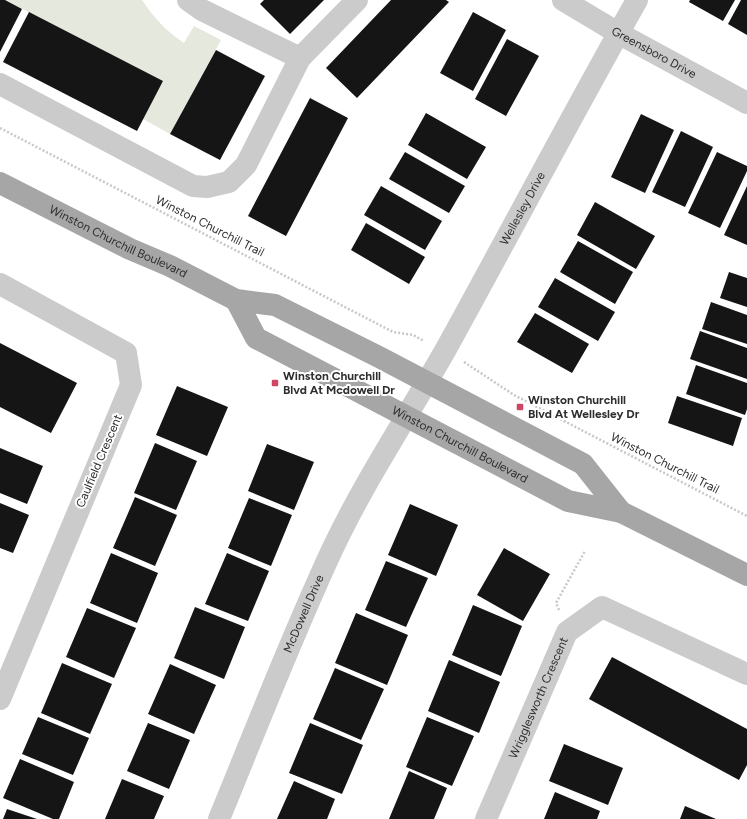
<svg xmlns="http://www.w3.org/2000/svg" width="747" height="819" viewBox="0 0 747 819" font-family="Figtree,sans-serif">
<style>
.green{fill:#e5e9dd}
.building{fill:#151515}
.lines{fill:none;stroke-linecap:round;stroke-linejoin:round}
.path{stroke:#c8c8c8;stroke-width:2.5;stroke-dasharray:2 2;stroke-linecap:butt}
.minor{stroke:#cbcbcb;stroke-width:22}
.major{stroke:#a6a6a6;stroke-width:22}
.poi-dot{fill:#ce4662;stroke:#fff;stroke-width:1.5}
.labels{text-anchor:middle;stroke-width:4;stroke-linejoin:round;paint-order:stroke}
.street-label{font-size:12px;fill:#2e2e2e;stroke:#fff}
.poi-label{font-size:12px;font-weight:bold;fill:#2e2e2e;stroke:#fff;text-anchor:start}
</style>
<rect width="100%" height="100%" fill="#fff"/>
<path class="green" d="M5 0H142C155 19 165 30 184 43L194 26 221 40 170 134 143 119 162 81Z"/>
<path class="building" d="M0 0H5L22 9 0 52Z
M264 0H324L290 34 260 4Z
M391 0H446L449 2 357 98 326 68Z
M690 0H735L723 21 689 2Z
M741 0H747V35L728 24Z
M29 12 163 81 137 131 3 62Z
M473 12 506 30 473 91 440 73Z
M507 39 539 56 506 116 475 99Z
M216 50 265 76 220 160 170 134Z
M310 98 348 118 286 236 248 216Z
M426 113 486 147 467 179 408 145Z
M641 114 674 130 645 193 611 177Z
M681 131 713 147 685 207 652 192Z
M405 152 465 186 449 213 389 179Z
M717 152 747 166V171L720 228 688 213Z
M381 186 442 221 425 250 364 215Z
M747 186V245L724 235Z
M595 202 655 236 636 269 577 235Z
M366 223 425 257 409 284 351 250Z
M578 241 633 272 615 304 560 272Z
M729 272 747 278V307L720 298Z
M555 278 615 312 598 341 538 307Z
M711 302 747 315V344L702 329Z
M535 313 589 344 572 373 517 342Z
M700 331 747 348V379L690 359Z
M0 343 77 383 51 433 0 407Z
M696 365 747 383V409L745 415 686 394Z
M177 386 228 407 207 456 156 435Z
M677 396 742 418 733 446 668 423Z
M155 443 197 461 176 510 134 493Z
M267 444 314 462 294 510 248 491Z
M0 448 43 466 27 504 0 493Z
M135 497 177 515 155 566 113 548Z
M249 498 292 515 271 566 228 548Z
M0 503 29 515 13 553 0 548Z
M410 504 458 525 436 576 388 555Z
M504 548 550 574 523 621 477 595Z
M111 553 158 573 137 623 90 603Z
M227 553 269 571 248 621 205 604Z
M386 561 428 578 406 627 365 610Z
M473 605 522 626 501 676 452 655Z
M195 607 245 627 224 679 174 658Z
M87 608 136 628 114 678 66 657Z
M356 613 408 635 387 685 335 663Z
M612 657 747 729V765L739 780 589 699Z
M449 660 500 682 479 733 428 711Z
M62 663 112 684 90 734 41 713Z
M170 664 216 685 194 734 148 714Z
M335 668 384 689 361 740 313 719Z
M38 717 89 738 73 775 22 754Z
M427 717 474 736 452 786 406 767Z
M148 723 190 740 169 789 127 771Z
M310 723 363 745 342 794 289 773Z
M564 744 623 768 608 805 549 781Z
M20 759 74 782 59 819H53L3 798Z
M409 771 447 788 434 819H389Z
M122 779 164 796 154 819H105Z
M294 781 335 799 327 819H277Z
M555 792 600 811 597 819H544Z
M685 806 716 819H680Z
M7 809 37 819H3Z"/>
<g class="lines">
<path class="path" d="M0 128 393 332 413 335 424 341
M464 362 514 395 747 516
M559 610 556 603 585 551"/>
<g class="minor">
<path id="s1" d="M563 0 618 33 747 103"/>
<path d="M300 58 357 0"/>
<path d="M0 84 193 186 207 187 229 182 246 165 300 58 202 10 188 0"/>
<path d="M0 284 126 353 131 385 0 699"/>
<path id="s2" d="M219 819C256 729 291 638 332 550 365 480 408 416 446 349 510 233 572 115 637 0"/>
<path id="s3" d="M486 819 567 632 602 607 747 674"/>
</g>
<g class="major">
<path id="s4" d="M0 183 130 249 170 266 236 300 275 305 379 357 583 464 621 512"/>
<path id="s5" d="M236 300 256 338 568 501 621 512 747 575"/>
</g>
</g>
<g class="poi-dot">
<rect x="271" y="379" width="8" height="8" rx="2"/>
<rect x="516" y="403" width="8" height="8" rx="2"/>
</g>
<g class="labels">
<g class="street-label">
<text dy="4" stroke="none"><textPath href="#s1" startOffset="105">Greensboro Drive</textPath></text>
<text dy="4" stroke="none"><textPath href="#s2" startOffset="683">Wellesley Drive</textPath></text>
<text transform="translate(210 226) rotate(27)" y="4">Winston Churchill Trail</text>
<text dy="4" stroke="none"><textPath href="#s4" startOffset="132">Winston Churchill Boulevard</textPath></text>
<text dy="4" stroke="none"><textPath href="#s5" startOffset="273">Winston Churchill Boulevard</textPath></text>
<text transform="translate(99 461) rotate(-67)" y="4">Caulfield Crescent</text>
<text transform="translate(665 463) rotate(27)" y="4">Winston Churchill Trail</text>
<text dy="4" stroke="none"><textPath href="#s2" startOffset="222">McDowell Drive</textPath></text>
<text dy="4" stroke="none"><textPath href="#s3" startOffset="132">Wrigglesworth Crescent</textPath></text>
</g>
<g class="poi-label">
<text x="283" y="380">Winston Churchill<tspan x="283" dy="14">Blvd At Mcdowell Dr</tspan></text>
<text x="528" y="404">Winston Churchill<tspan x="528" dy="14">Blvd At Wellesley Dr</tspan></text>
</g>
</g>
</svg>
